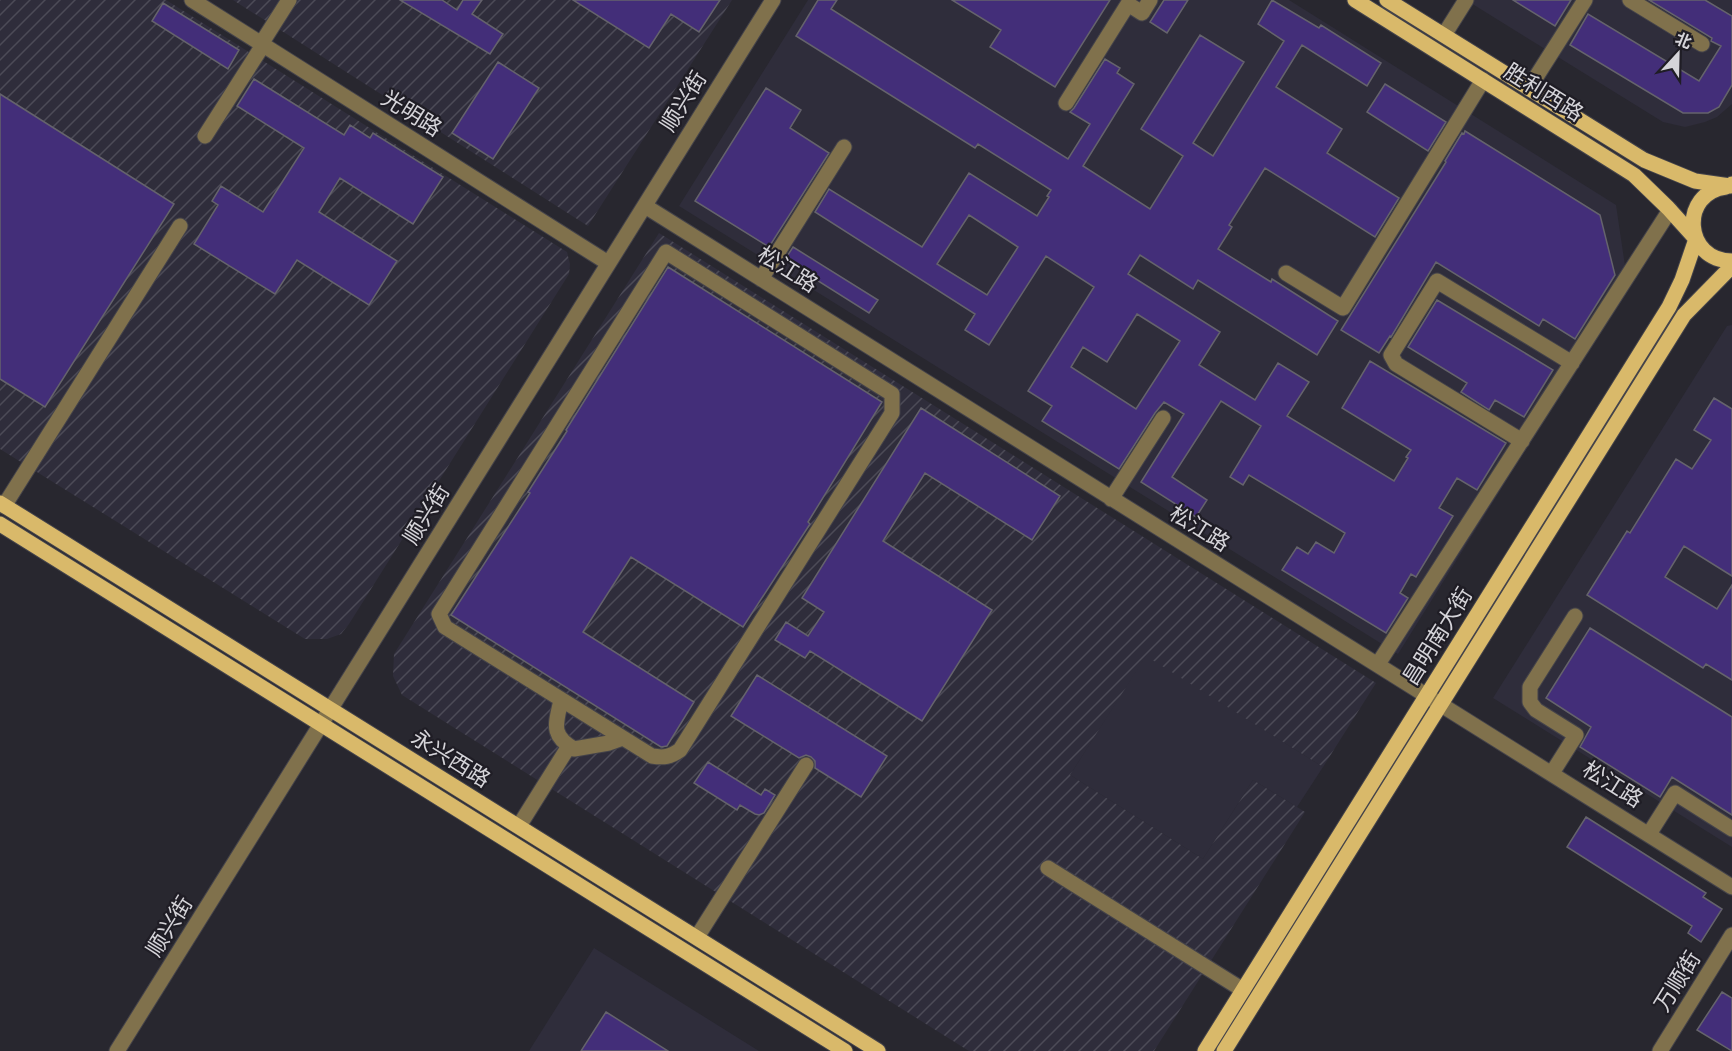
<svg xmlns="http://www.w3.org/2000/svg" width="1732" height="1051" viewBox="0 0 1732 1051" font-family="Jost,'Noto Sans SC',sans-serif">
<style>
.built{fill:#2f2d3b}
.industrial{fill:url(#industrial-furrows)}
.building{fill:#432e79;stroke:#65636c;stroke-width:1.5;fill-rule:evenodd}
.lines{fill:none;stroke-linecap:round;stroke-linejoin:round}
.minor-casing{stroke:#44434a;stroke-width:17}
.major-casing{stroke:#44434a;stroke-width:17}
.minor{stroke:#80714c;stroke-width:15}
.major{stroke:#d9b96a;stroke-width:15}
.labels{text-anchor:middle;stroke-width:4.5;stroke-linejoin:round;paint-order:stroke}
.street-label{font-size:22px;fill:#d5d4d9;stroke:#1f1d25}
</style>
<defs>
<pattern id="industrial-furrows" width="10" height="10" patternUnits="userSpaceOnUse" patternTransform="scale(1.5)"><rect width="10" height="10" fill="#2f2d3b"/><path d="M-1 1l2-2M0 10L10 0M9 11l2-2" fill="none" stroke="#4c4b57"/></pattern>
</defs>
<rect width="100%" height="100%" fill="#28272f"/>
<path class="built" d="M808 0H1289L1616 205 1628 286 1398 654 679 206Z
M1466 0H1732V104L1717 117 1705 122 1685 127 1663 122Z
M1732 325V847L1493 698 1727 326Z
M1146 655 1323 767 1297 807 1253 780 1203 859 1070 775Z
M594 948 759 1051H529Z"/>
<path class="industrial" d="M0 0H166L567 252 570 264 569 274 349 624 341 634 327 639H305L0 449Z
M233 0H732L588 226Z
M659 233 1376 683 1323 767 1146 656 1070 775 1203 859 1253 780 1305 812 1154 1051H969L402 695 393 676 394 654Z"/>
<path class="building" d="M400 0H442L457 10 463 0H482L472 14 503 34 490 54Z
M573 0H720L699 32 671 14 649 48Z
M818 0H837L831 9 1068 159 1090 124 1070 112 1074 108 1105 59 1120 68 1117 73 1134 84 1083 166 1150 209 1183 156 1141 129 1200 35 1244 62 1193 143 1213 156 1284 41 1258 24 1272 0 1319 28 1321 25 1381 63 1367 86 1302 45 1276 87 1342 129 1327 153 1399 198 1375 237 1265 168 1229 225 1232 227 1218 249 1271 282 1272 279 1338 321 1317 355 1198 280 1193 289 1140 255 1128 274 1220 332 1199 365 1255 400 1278 363 1309 382 1287 416 1394 481 1408 458 1406 457 1411 450 1342 408 1370 361 1506 443 1477 490 1457 478 1439 508 1453 516 1416 577 1411 574 1400 593 1408 598 1386 633 1282 570 1297 547 1308 554 1316 542 1334 553 1345 533 1249 475 1243 485 1230 477 1261 426 1221 401 1172 477 1207 500 1196 517 1141 482 1184 414 1164 402 1155 413 1119 469 1042 421 1052 406 1028 391 1094 287 1046 256 989 345 965 330 975 314 815 212 829 189 922 247 969 173 1037 216 1049 197 1047 196 1051 190 978 144 975 148 796 36ZM969 215 1018 247 987 295 937 264ZM1137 314 1180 341 1136 409 1071 367 1083 347 1107 362Z
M952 0H1110L1055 87 990 47 1001 30Z
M1164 0H1188L1167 33 1150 22Z
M1513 0H1571L1555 26Z
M1649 0H1705L1732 16V85L1719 107 1708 113H1683L1570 45 1588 14 1699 81 1721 46 1711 41 1712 38Z
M163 3 239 50 228 69 152 21Z
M498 62 539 88 493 159 452 133Z
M254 79 344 135 350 125 370 138 373 133 443 177 413 224 340 178 319 212 397 261 369 305 297 260 275 294 194 244 218 205 212 201 221 186 263 212 304 148 237 106Z
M1385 84 1446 122 1428 151 1367 112Z
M766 88 801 110 790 128 829 153 769 247 695 201Z
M0 94 174 204 45 407 0 379Z
M1465 131 1600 215 1615 275 1575 339 1543 319 1539 326 1436 262 1391 337 1390 336 1379 353 1341 330 1446 162 1445 161 1462 133 1464 134Z
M793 247 878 300 869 313 788 262 789 260 786 258Z
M668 267 882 402 808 522 810 524 743 627 631 557 583 632 694 702 667 746 661 747 451 615 530 493 528 492 567 431 566 430Z
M1437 300 1553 370 1524 417 1495 400 1489 410 1461 392 1467 383 1408 347Z
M1714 398 1732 409V576L1684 546 1665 577 1717 609 1732 585V680L1706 664 1703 668 1587 595 1627 531 1630 533 1676 459 1692 469 1711 440 1694 430Z
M921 408 1060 496 1032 540 925 473 883 541 992 610 922 721 810 651 805 658 775 640 786 622 808 636 824 612 802 598Z
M1590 628 1732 717V815L1672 777 1660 797 1580 747 1591 727 1546 698Z
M757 675 887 756 861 797 815 768V761L811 757 806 755 799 758 731 716Z
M708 762 761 795 765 789 775 795 764 813 759 815 755 814 740 805 737 810 694 783Z
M1586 817 1706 893 1703 897 1722 909 1701 942 1688 933 1692 926 1567 847Z
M1722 992 1732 998V1051L1697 1030Z
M606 1012 668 1051H581Z"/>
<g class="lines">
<g class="minor-casing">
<path id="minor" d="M192 0 608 263
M1630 0 1702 44
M1444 35 1466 0
M261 44 289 0
M1529 88 1585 0
M1066 103 1128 4 1142 13 1150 0
M205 136 263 45
M645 206 1732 887
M666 252 892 394V413L680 750C670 757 664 758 652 756L445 627 439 614Z
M1286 273 1343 308 1483 80
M761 279 844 147
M1522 441 1396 364 1391 355 1437 281 1572 363
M1111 499 1163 418
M4 506 180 226
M1378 664 1670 210
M561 700C556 724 550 735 574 749L609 743 623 738
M1552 773 1576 735 1536 710 1530 702V687L1575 616
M519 826 569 746
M1649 834 1675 793 1732 829
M1048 868 1243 990
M697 937 806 765
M117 1051 773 0
M1660 1051 1732 935"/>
</g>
<g class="major-casing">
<path id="major" d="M1387 0 1644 160 1695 181 1730 186 1732 184
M1726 187C1679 193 1684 261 1732 261
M0 503 878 1051
M0 524 845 1051
M1205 1051 1669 307 1682 280 1696 239 1668 208 1634 175 1355 0
M1224 1051 1684 315 1732 266"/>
</g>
<use href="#minor" class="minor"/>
<use href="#major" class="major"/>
</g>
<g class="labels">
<g class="street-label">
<text transform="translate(1544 92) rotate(32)" y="8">胜利西路</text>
<text transform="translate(683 101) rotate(-58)" y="8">顺兴街</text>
<text transform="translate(412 113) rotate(32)" y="8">光明路</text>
<text transform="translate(788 269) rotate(32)" y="8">松江路</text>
<text transform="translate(426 514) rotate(-58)" y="8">顺兴街</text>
<text transform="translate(1200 528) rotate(32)" y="8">松江路</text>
<text transform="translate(1437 636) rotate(-58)" y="8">昌明南大街</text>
<text transform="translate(451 758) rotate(32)" y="8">永兴西路</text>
<text transform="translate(1613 784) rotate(32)" y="8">松江路</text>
<text transform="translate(169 926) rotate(-58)" y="8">顺兴街</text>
<text transform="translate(1677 981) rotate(-58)" y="8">万顺街</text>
</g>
</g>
<g transform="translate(1678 54) rotate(22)" stroke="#1f1d25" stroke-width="4.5" paint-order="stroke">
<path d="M0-4.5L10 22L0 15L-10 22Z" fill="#d5d4d9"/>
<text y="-9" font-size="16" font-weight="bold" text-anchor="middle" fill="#d5d4d9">北</text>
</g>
</svg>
